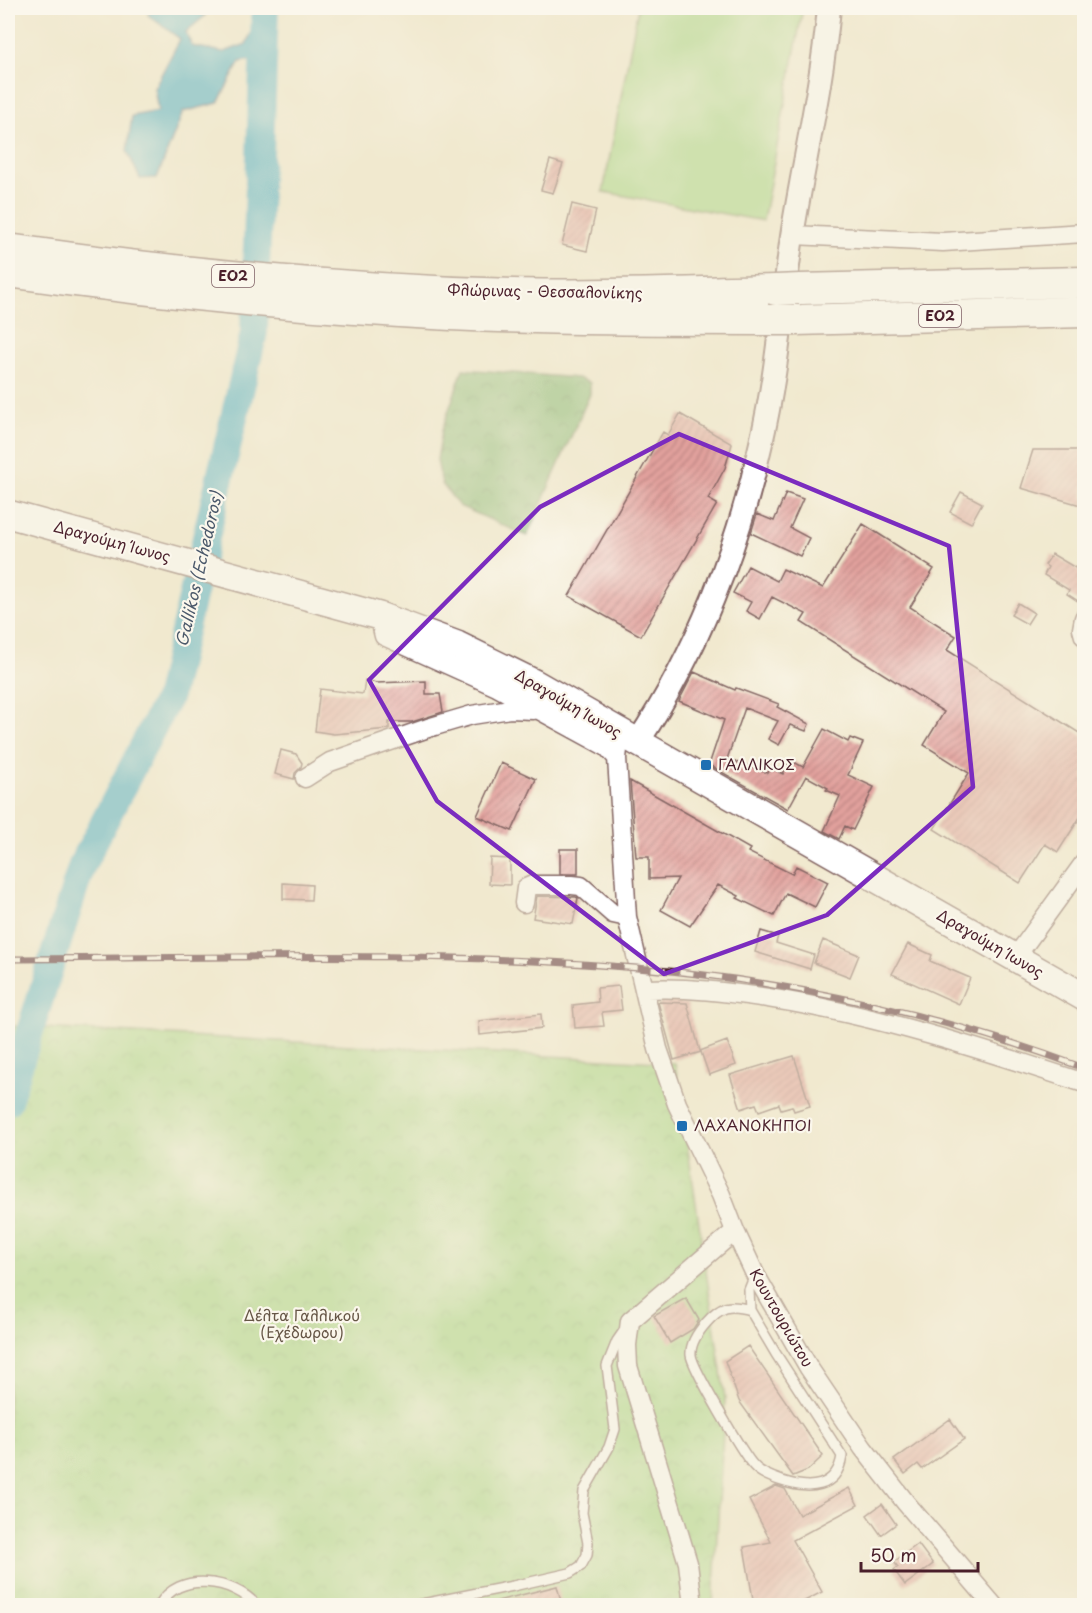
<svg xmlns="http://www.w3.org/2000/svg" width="1092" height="1613" viewBox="0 0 1092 1613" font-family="'Playpen Sans',sans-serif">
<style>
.forest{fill:url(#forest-crowns);stroke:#676c4f;stroke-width:1.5}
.park{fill:url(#park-crowns);stroke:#787b58;stroke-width:1.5}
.garden{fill:#a6d786;stroke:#787b58;stroke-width:1.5}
.water{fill:#49adc8;stroke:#4a667a;stroke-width:1.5}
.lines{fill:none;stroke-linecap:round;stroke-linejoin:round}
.river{stroke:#49adc8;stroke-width:28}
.building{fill:url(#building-hatch)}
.service-casing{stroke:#846664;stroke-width:12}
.minor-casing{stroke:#846664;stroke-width:21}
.tertiary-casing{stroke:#846664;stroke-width:26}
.secondary-casing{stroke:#846664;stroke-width:30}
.primary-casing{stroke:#846664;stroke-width:33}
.service{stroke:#fff;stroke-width:9}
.minor{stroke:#fff;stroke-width:18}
.tertiary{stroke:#fff;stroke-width:22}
.secondary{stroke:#fff;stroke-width:27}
.primary{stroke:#fff;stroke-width:30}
.rail-casing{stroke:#4a1f2b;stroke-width:7}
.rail{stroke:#fbf7ec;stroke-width:4.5;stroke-dasharray:14;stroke-linecap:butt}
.primary-bridge-casing{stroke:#846664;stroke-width:33;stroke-linecap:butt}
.primary-bridge{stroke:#fff;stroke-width:30}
.marked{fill:none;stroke:#7b2cbf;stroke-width:4.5;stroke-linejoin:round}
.poi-dot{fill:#1f6fb2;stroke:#fbf7ec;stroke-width:2}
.labels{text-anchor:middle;stroke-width:4.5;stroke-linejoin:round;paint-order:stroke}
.shield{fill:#fbf7ec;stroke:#7f6065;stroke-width:1.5}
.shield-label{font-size:14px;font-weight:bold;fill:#4a1f2b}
.street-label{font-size:15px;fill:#4a1f2b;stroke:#fbf7ec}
.poi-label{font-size:15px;fill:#4a1f2b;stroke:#fbf7ec;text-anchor:start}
.park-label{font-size:15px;fill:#665646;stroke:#fbf7ec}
.water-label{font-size:16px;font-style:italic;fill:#4a586a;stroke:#fbf7ec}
</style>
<defs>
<pattern id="forest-crowns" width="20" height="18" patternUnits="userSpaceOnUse" patternTransform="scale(1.5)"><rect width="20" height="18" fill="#84b873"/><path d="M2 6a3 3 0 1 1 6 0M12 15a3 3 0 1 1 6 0" fill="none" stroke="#6e955f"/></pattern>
<pattern id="park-crowns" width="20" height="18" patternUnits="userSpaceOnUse" patternTransform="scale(1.5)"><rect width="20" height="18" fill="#a6d786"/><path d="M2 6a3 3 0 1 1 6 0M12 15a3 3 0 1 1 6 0" fill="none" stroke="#90b874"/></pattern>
<pattern id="building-hatch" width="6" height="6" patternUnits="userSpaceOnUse" patternTransform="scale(1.5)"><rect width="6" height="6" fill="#e2a19d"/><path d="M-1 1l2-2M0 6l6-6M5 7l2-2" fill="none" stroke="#b98380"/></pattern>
</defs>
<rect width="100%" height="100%" fill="#fbf7ec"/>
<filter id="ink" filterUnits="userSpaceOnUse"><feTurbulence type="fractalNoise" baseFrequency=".0167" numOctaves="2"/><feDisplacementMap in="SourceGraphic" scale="12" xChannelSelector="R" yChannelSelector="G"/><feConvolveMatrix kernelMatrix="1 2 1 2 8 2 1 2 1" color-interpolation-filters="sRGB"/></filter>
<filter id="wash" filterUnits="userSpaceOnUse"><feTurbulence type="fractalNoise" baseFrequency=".008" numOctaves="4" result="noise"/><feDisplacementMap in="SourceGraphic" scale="24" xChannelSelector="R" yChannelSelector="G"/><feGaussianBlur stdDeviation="1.35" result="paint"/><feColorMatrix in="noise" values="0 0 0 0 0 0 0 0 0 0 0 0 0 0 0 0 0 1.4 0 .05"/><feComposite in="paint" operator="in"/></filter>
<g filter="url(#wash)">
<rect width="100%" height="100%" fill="#f1e9cf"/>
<path class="forest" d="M463 369 578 378 590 383V394L527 536 459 506 442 484 437 460 442 430Z"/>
<path class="park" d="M8 1026 675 1063 725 1398 713 1605H8Z"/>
<path class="garden" d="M638 8H803L763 221 603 192Z"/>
<path class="water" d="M150 8H205V16L186 32 192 46 224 52 246 44 262 8H263L252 60 240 62 218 103 183 112 157 178 140 179 127 151 132 116 158 111 154 88 180 39 148 15Z"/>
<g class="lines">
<path class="river" d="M8 1101 82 865 169 696 254 332 265 8"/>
</g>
<g id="blocks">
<path class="building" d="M550 160 563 164 553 193 541 190Z
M572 204 596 210 587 251 562 245Z
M680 414 732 444 725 468 708 499 717 504 641 636 569 596 663 432 668 435Z
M1033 450H1084V506L1021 488Z
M961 492 982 503 971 523 950 512Z
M786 493 803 499 790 528 809 538 800 556 751 533 757 514 774 521Z
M863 524 934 569 910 607 956 636 947 650 1084 736V811L1058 852 1045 844 1020 883 934 829 969 773 924 745 944 712 801 622 806 614 772 597 760 619 746 611 751 602 733 593 748 566 777 581 783 569 823 588Z
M1052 554 1084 573V605L1067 594 1069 590 1044 575 1048 567 1045 565Z
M1018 603 1034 613 1027 624 1011 615Z
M694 672 735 690 736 688 779 704 777 707 809 724 806 731 790 725 779 745 768 739 778 721 745 708 727 759 768 773 771 768 783 774 790 760 803 767 824 729 848 742 850 738 863 743 848 775 874 787 853 830 845 826 839 839 824 831 840 796 826 790 828 788 806 776 788 809 709 765 724 720 679 701Z
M365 680 376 683 426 681V694H440L443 712 412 722H389V729L334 734 315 731 320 689 363 694Z
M281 750 296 754 302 763 301 767 295 773 294 779 275 774Z
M501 763 536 779 512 831 477 816Z
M630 781 750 849 748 852 792 874 796 866 828 882 815 907 786 893 774 916 737 898 739 896 718 885 690 926 661 910 678 878 649 879V857H636Z
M560 849H578V874H560Z
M490 858 510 859V885L489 884Z
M283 883 312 885 311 900 283 899Z
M537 896 576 897 578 898 573 924 533 918Z
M761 931 778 936 776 943 814 955 810 969 755 952Z
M823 940 859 955 850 977 814 963Z
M908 944 932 955 930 961 970 978 959 1004 892 974Z
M619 986 622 1010 602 1012 604 1026 575 1028 573 1005 598 1002 597 988Z
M658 1002 687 1003 700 1051 727 1041 736 1065 709 1075 701 1052 674 1060Z
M541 1014 542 1028 480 1035 479 1021Z
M794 1056 810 1106 794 1111 792 1106 781 1109 779 1104 759 1111 756 1104 741 1109 730 1075Z
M686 1298 699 1320 693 1329 670 1343 654 1316Z
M748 1346 823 1456 808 1470 793 1476 739 1401 725 1361Z
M950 1419 964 1439 922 1469 918 1464 905 1474 894 1460Z
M776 1486 785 1489 799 1515 849 1488 858 1505 793 1540 822 1592 797 1605H754L744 1547 771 1542 749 1500Z
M882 1504 896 1524 881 1535 867 1515Z
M918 1544 933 1564 905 1585 894 1570 898 1567 894 1562Z
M557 1586 562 1605H498L497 1601Z"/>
</g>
</g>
<g filter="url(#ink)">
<use href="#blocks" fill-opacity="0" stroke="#846664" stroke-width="1.5"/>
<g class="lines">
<g class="service-casing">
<path id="service" d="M750 1310 776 1354 842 1456C837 1489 809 1490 782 1481 773 1478 761 1474 754 1466 744 1456 692 1367 691 1355 690 1343 699 1331 706 1323 721 1306 729 1304 750 1310L749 1290 755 1275
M159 1606C177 1570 235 1579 257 1606
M412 1606 513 1586 570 1573 581 1566 587 1555 588 1543 582 1513 584 1491 609 1447 615 1429 607 1366 617 1341 626 1328"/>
</g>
<g class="minor-casing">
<path id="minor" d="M793 235 943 242 1084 233
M379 616 384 636 497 687 607 747 617 758
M1084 618 1082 629 1084 636
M620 733 617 758 627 917 658 1049 677 1104 721 1195 735 1231 755 1274 809 1368 863 1448 906 1503 994 1606
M305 778 330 762 428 728 472 715 510 709 533 710
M524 903 526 888 533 885H572L581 886 613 914 627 917
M1015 958 1084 863
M646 989C687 987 727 992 768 998 876 1015 981 1049 1084 1083
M693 1606 688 1563 628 1366 627 1345 630 1321 735 1231"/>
</g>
<g class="tertiary-casing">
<path id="tertiary" d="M637 743C697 653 738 548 761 443 777 375 782 305 792 236 804 160 822 85 829 8"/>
</g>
<g class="secondary-casing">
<path id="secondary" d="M8 514 379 616 457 645 534 683 1084 997"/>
</g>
<g class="primary-casing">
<path id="primary" d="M8 249C175 273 344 289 513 294 601 296 689 292 776 290
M8 272C154 293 302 307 451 315 556 320 663 320 768 320
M800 289 1084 282
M796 320 1084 312"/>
</g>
<use href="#service" class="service"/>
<use href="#minor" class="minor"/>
<use href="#tertiary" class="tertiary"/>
<use href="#secondary" class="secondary"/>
<use href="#primary" class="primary"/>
<g class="rail-casing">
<path id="rail" d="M8 959C217 958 428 950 637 968 786 980 945 1016 1084 1068"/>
</g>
<use href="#rail" class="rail"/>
<g class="primary-bridge-casing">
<path id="primary-bridge" d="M776 290 800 289
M768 320H796"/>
</g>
<use href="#primary-bridge" class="primary-bridge"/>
</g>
</g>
<path d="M0 0H1092V1613H0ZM679 434 949 546 973 787 827 915 664 974 437 801 369 680 540 507Z" fill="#f1e9cf" fill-opacity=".55" fill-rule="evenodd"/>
<path class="marked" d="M679 434 949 546 973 787 827 915 664 974 437 801 369 680 540 507Z"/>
<g class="poi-dot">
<rect x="700" y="759" width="12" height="12" rx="3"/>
<rect x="676" y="1120" width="12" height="12" rx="3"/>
</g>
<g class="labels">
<g class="shield">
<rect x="212" y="265" width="42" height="22" rx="4.5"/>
<rect x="919" y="305" width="42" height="22" rx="4.5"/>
</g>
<g class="shield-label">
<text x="233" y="281">ΕΟ2</text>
<text x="940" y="321">ΕΟ2</text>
</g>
<g class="street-label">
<text transform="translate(545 292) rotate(1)" y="5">Φλώρινας - Θεσσαλονίκης</text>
<text transform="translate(112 542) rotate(15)" y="5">Δραγούμη Ίωνος</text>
<text transform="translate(568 704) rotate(30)" y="5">Δραγούμη Ίωνος</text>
<text transform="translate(990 944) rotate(30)" y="5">Δραγούμη Ίωνος</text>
<text transform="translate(781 1318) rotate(60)" y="5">Κουντουριώτου</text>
</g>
<g class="poi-label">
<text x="718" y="770">ΓΑΛΛΙΚΟΣ</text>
<text x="694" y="1131">ΛΑΧΑΝΟΚΗΠΟΙ</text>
</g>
<g class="park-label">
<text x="302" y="1321">Δέλτα Γαλλικού<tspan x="302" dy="17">(Εχέδωρου)</tspan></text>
</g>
<g class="water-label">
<text transform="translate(199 569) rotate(-77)" y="6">Gallikos (Echedoros)</text>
</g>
</g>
<rect width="1092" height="1613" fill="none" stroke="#fbf7ec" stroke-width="30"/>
<path d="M861 1562v9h117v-9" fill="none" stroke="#4a1f2b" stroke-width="3"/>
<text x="870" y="1562" font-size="18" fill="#4a1f2b" stroke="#fbf7ec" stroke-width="4.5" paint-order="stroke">50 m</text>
</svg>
